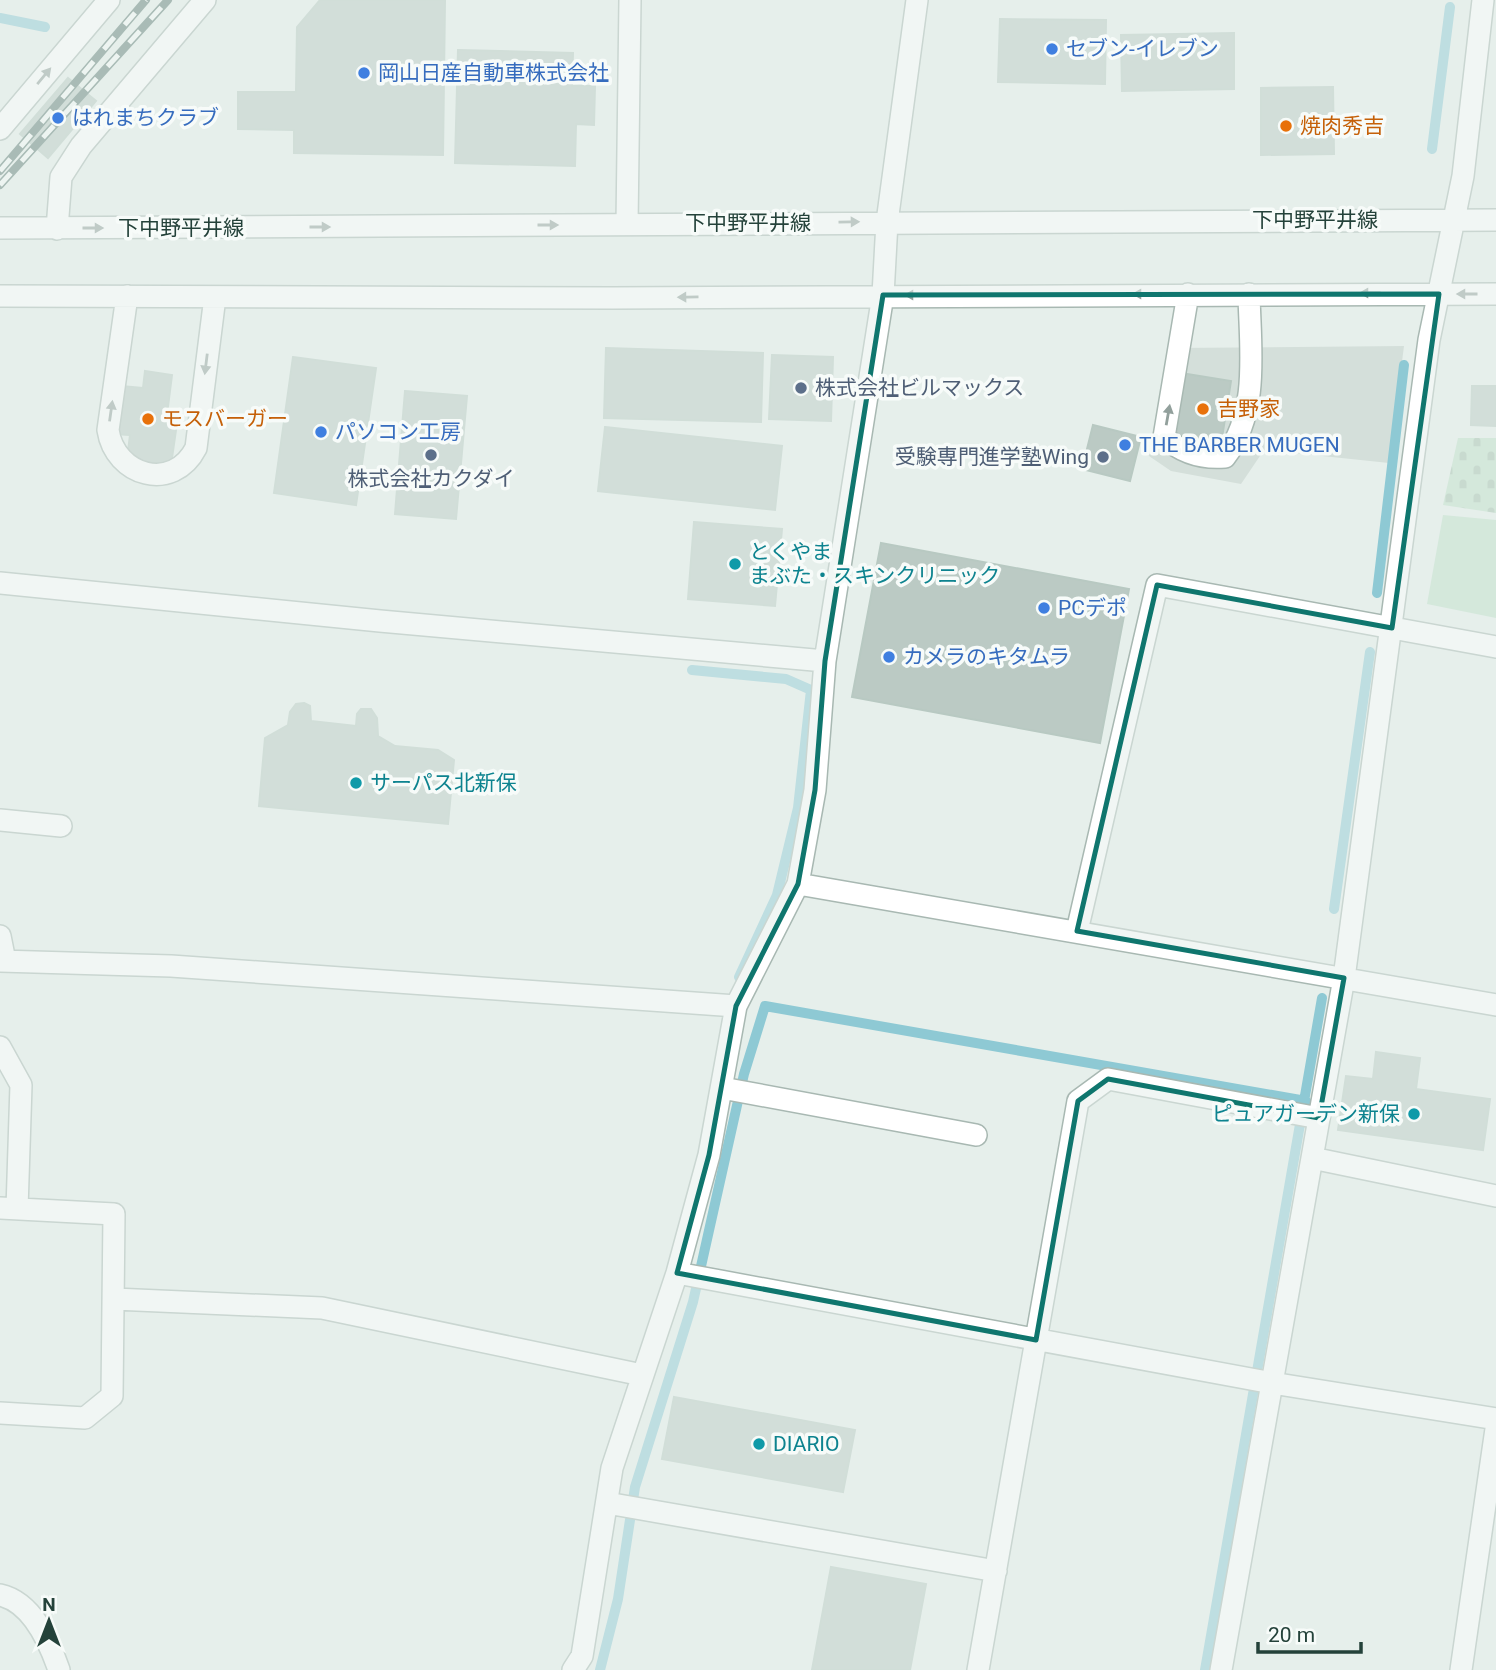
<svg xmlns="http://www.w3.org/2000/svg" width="1496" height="1670" viewBox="0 0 1496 1670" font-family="Roboto,'Noto Sans JP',sans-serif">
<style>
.built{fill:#d4dfda}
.green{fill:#bfe0c8}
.cemetery{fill:url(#cemetery-stones)}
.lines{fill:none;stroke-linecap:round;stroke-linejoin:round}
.stream{stroke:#8ec9d4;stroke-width:10}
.building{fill:#bbcac4;stroke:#b8c9c2;stroke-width:2}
.minor-casing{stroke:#a8b8b2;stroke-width:24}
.minor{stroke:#fff;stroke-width:21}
.rail-casing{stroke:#5f7d75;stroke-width:8}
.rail{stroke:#f7fbf9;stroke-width:5;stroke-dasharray:16;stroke-linecap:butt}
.oneway{fill:#92a09c}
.marked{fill:none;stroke:#0f766e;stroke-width:5;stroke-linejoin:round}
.shop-dot{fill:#3f7fe0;stroke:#f7fbf9;stroke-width:2.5}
.food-dot{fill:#e8710a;stroke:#f7fbf9;stroke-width:2.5}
.service-dot{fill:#5c6f8a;stroke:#f7fbf9;stroke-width:2.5}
.culture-dot{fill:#0f9aa8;stroke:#f7fbf9;stroke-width:2.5}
.labels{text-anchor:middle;stroke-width:7;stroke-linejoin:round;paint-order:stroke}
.shop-label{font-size:21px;fill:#366cbe;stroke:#f7fbf9;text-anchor:start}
.food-label{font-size:21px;fill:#c56008;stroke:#f7fbf9;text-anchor:start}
.street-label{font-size:21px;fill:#24423a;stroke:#f7fbf9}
.service-label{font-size:21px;fill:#4e5e75;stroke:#f7fbf9;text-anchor:start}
.culture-label{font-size:21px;fill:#0d838f;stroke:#f7fbf9;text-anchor:start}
</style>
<defs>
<pattern id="cemetery-stones" width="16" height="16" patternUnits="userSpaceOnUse" patternTransform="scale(1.75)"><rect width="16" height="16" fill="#bfe0c8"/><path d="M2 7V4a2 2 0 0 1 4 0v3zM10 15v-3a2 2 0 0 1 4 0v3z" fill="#a4c1ad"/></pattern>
</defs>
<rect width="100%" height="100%" fill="#e6efeb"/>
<path class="built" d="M1404 346 1389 463 1264 450 1241 484 1171 471 1149 456 1172 348Z"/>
<path class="green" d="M1443 515 1496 520V618L1427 604Z"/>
<path class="cemetery" d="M1458 438H1496V513L1443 505Z"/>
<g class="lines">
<path class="stream" d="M0 18 45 27
M1432 149 1450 7
M1377 593 1404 365
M692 670 786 679 811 690 798 808 777 895 739 977
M1334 909 1370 652
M600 1670 618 1599 635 1487 693 1302 744 1074 765 1006 1306 1101
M1205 1670 1322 998"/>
</g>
<path class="building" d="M320 0H445L443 155 294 153V130L238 129V92H296L297 27Z
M1000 19 1106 20 1105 84 998 82Z
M1234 33V89L1122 91 1121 35Z
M458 50 573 53 572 86H595L594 125 576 124 575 166 455 163Z
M68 78 96 101 48 158 20 134Z
M1333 87 1334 154 1261 155V88Z
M606 348 763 353 761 422 604 418Z
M772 355 833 357 831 421 769 419Z
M293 357 376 368 356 505 274 493Z
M145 371 172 375 166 422 177 423 171 465 127 459 130 435 115 434 122 386 143 388Z
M1181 373 1231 381 1221 444 1171 435Z
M1472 386H1496V426L1471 425Z
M405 391 467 396 456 519 395 514Z
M1093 425 1141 437 1130 481 1082 469Z
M605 427 782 446 775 510 598 491Z
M694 522 782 529 775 606 688 599Z
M881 543 1129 589 1100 743 852 697Z
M304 703 310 706 311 721 356 726 357 714 361 709H371L377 718 378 736 395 746 438 750 454 760 448 824 259 806 265 738 288 725 290 712 296 704Z
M1376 1052 1420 1058 1416 1089 1490 1099 1483 1150 1338 1130 1346 1076 1373 1079Z
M674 1397 855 1430 843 1492 662 1459Z
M831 1567 926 1584 910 1670H812Z"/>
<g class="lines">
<g class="minor-casing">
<path id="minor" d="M0 129 109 0
M627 224 630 0
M0 228 1496 220
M57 229 61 177 81 146 205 0
M1188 294 1164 437C1182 453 1202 459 1225 457 1260 411 1250 348 1249 294
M0 296 613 298 1496 294
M127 296 108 430C115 476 173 493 196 448L215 297
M0 583 380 621 825 661
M0 820 61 826
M798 884 1496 1005
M1077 931 1157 585 1496 647
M0 936 5 961
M0 961 171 966 736 1006
M0 1047 21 1085 17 1209
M722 1088 976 1135
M1312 1158 1496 1196
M0 1208 114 1214 112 1396 85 1418 0 1413
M677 1273 1272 1383 1496 1419
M114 1299 322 1308 642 1375
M607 1503 996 1571
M0 1595C32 1602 49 1641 59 1670
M573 1670 582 1656 612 1468 677 1273 709 1155 736 1006 798 884 815 790 825 661 883 295 887 222 917 0
M978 1670 1078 1101 1108 1079 1319 1118
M1221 1670 1344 978 1429 340 1463 176 1483 0
M1461 1670 1496 1429"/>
</g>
<use href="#minor" class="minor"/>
<g class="rail-casing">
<path id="rail" d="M0 171 146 0
M0 185 168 0"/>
</g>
<use href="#rail" class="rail"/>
</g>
<defs><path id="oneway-solid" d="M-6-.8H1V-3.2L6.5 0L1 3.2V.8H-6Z" transform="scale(1.75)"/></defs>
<g class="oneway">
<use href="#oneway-solid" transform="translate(44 76) rotate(-50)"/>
<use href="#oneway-solid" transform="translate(849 222) rotate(-1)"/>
<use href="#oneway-solid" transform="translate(548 225)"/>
<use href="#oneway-solid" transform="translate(320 227)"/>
<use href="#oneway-solid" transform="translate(93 228)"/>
<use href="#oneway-solid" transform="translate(1370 293) rotate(180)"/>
<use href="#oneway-solid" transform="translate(1143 294) rotate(180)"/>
<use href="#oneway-solid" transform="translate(1467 294) rotate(180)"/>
<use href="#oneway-solid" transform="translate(915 295) rotate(180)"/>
<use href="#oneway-solid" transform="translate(688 297) rotate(179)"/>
<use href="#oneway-solid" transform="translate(206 364) rotate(97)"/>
<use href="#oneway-solid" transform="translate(111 411) rotate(-82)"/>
<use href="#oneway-solid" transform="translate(1168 415) rotate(-80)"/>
</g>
<path d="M0 0H1496V1670H0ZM1439 294 1392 628 1157 585 1077 931 1344 978 1319 1118 1108 1079 1078 1101 1036 1340 677 1273 709 1155 736 1006 798 884 815 790 825 661 883 295Z" fill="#e6efeb" fill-opacity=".55" fill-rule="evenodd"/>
<path class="marked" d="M1439 294 1392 628 1157 585 1077 931 1344 978 1319 1118 1108 1079 1078 1101 1036 1340 677 1273 709 1155 736 1006 798 884 815 790 825 661 883 295Z"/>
<g class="shop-dot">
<circle cx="1052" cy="49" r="7"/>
<circle cx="364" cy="73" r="7"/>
<circle cx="58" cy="118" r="7"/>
<circle cx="321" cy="432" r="7"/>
<circle cx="1125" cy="445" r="7"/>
<circle cx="1044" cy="608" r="7"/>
<circle cx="889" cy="657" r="7"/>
</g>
<g class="food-dot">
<circle cx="1286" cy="126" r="7"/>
<circle cx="1203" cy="409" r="7"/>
<circle cx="148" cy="419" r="7"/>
</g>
<g class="service-dot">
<circle cx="801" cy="388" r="7"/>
<circle cx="431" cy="455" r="7"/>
<circle cx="1103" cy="457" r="7"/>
</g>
<g class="culture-dot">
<circle cx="735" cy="564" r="7"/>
<circle cx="356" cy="783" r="7"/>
<circle cx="1414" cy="1114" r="7"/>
<circle cx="759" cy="1444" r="7"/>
</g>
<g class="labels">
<g class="shop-label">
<text x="1066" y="56">セブン-イレブン</text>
<text x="378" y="80">岡山日産自動車株式会社</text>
<text x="72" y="125">はれまちクラブ</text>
<text x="335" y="439">パソコン工房</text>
<text x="1139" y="452">THE BARBER MUGEN</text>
<text x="1058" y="615">PCデポ</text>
<text x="903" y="664">カメラのキタムラ</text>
</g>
<g class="food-label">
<text x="1300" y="133">焼肉秀吉</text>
<text x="1217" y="416">吉野家</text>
<text x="162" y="426">モスバーガー</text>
</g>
<g class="street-label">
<text x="1315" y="227">下中野平井線</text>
<text x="748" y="230">下中野平井線</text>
<text x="181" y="235">下中野平井線</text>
</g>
<g class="service-label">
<text x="815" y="395">株式会社ビルマックス</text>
<text x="1089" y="464" text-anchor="end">受験専門進学塾Wing</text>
<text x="431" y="486" text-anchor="middle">株式会社カクダイ</text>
</g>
<g class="culture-label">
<text x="749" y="559">とくやま<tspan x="749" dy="24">まぶた・スキンクリニック</tspan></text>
<text x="370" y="790">サーパス北新保</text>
<text x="1400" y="1121" text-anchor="end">ピュアガーデン新保</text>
<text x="773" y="1451">DIARIO</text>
</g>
</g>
<g transform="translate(49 1621)" stroke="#f7fbf9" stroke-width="5" paint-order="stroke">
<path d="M0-5L12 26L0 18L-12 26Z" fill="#24423a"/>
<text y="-10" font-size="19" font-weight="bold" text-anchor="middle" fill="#24423a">N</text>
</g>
<path d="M1258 1642v10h103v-10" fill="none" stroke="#24423a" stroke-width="3.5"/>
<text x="1268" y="1642" font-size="21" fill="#24423a" stroke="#f7fbf9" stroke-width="5" paint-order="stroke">20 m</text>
</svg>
